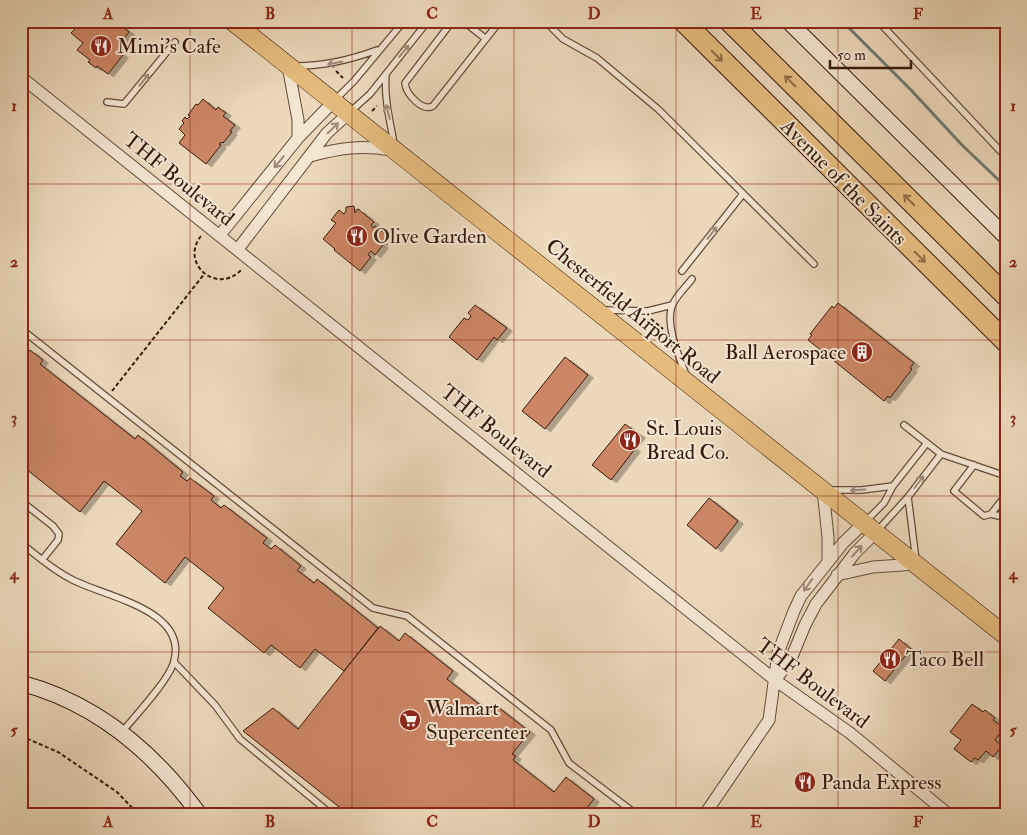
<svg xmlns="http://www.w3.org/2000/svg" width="1027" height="835" viewBox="0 0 1027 835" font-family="'IM FELL Double Pica',serif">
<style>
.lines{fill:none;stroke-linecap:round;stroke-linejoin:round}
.stream{stroke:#727a70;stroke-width:3}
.building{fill:#cc8665;stroke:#381a0c;filter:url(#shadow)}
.lane-casing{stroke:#654a38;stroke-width:8}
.street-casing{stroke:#654a38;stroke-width:13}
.secondary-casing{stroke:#381a0c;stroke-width:17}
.primary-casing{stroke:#381a0c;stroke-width:19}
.highway-casing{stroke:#381a0c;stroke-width:22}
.path{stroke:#381a0c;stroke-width:2;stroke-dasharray:4 2.5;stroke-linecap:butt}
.lane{stroke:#f3e6d3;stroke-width:5.5}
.street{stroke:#f3e6d3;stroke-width:11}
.secondary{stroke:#f3e6d3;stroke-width:15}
.primary{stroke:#e6bc7e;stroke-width:18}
.highway{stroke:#e6bc7e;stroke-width:20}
.oneway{stroke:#9f8a79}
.oneway2{stroke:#8f6b45}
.grid{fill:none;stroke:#8f2418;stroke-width:1;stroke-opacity:0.55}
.labels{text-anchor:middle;stroke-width:4;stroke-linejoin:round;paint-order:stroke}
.poi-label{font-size:21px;fill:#381a0c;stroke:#f3e6d3;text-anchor:start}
.street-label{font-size:21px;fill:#381a0c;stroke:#f3e6d3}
.neatline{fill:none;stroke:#8f2418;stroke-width:2}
.grid-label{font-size:16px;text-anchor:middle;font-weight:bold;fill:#8f2418}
</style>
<defs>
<filter id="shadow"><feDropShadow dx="5.5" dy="3" stdDeviation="0" flood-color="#0004"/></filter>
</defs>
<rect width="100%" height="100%" fill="#ecd9bc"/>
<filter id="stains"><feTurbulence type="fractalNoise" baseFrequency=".004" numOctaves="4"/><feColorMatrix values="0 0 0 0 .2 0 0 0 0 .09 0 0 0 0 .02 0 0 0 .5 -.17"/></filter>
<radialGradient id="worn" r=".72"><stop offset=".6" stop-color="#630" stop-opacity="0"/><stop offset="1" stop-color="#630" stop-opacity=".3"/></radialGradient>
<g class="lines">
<path class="stream" d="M847 21 849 28 911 90 962 145 1006 187
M21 808 30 814"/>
</g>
<path class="building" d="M83 21H115L129 32 122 41 124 43 118 51 123 55 108 74 97 66 96 68 88 62 90 60 77 50 83 43 71 33Z
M203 99 216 110 218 107 226 113 223 116 235 125 230 131 232 132 223 143 222 142 219 144 221 145 206 164 179 143 185 135 179 129 184 123 182 121 185 117 187 119 190 116 188 115 196 104 198 105Z
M354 206 355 213 358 209 374 222 371 225 373 228 375 226 387 235 381 243 383 245 375 255 371 251 368 255 371 257 360 271 334 250 335 249 323 239 336 223 331 220 339 210 344 214 346 211V207Z
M838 303 914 363 910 368 912 369 890 398 888 396 884 401 808 340 812 335 810 334 832 306 834 308Z
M475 305 507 328 497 340 494 337 477 360 449 337 464 318 468 320 471 316 468 313Z
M21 349 27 354 30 350 43 360 40 364 135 439 138 435 183 472 180 476 187 481 190 478 214 496 211 500 221 508 224 505 267 538 263 543 271 549 275 545 301 566 297 570 314 583 317 579 378 628 344 671 315 649 300 668 271 645 264 653 208 608 224 588 185 557 165 583 116 544 142 511 104 481 80 512 21 465Z
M565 357 588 375 545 429 522 411Z
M625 424 640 435 631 446 635 449 611 480 592 465Z
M709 498 738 521 716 549 687 525Z
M380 626 399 641 405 633 453 671 447 679 488 711 494 704 530 732 512 754 516 756 513 760 554 792 566 777 594 799 582 814H348L243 731 273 708 298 729Z
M899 639 911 649 885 681 873 671Z
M972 704 983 712 985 710 995 718 993 720 1004 728 995 740 1002 746 993 757 986 751 978 760 975 758 971 762 954 749 961 740 950 732Z"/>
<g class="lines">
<g class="lane-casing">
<path id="lane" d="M454 21 451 23 405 83C406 94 422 112 433 106L500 21
M463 21 486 39
M545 21 563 39 597 58 658 109 814 264
M878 21 1006 157
M296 66C325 66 350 60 377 50
M386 74C384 99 390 120 394 144
M335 100 354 81 404 21
M107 102 124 104 175 42
M350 112 370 94 428 21
M682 271 743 194
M603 310 648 311 672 305
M21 329 373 608 407 616 551 730 569 763 636 814
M686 375C679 357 664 322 673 304 677 295 686 287 692 279
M904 425 941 454 1006 476
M974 465 954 491 984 516 991 514 1006 495
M831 490H862L893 486
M908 497 916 560
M21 501 53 526 59 534 58 540 42 560
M991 514 999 516 1006 508
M865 522 884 503 893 486 927 443
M877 531 908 497 941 454
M21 543C37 556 53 570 71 579 104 597 188 609 174 661 170 679 135 716 122 732
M174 662 215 705 240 739 331 814"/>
</g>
<g class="street-casing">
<path id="street" d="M288 66 298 120V138
M21 77 775 680 850 733 948 814
M310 156C340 148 361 145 391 150
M220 235 298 138 335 100
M238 249 327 133 348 114
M823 490 828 537V561
M837 575 873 567 916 564
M776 679 791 659 805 625 816 604 855 553 876 532
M705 814 769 720 778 653 794 611 801 596 843 543 864 523"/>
</g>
<g class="secondary-casing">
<path id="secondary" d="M788 21 1006 237
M21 683C96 703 154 752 199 814"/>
</g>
<g class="primary-casing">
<path id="primary" d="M232 21 1006 636"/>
</g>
<g class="highway-casing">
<path id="highway" d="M683 21 1006 342
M729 21 1006 296"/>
</g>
<path class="path" d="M336 71 343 78
M372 111 377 106
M201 236C179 264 218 296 242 269
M651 319 663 329
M112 391 205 273
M21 736 58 752 117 792 138 814"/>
<use href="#lane" class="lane"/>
<use href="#street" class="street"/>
<use href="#secondary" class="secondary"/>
<use href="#primary" class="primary"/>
<use href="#highway" class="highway"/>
</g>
<defs><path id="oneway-shaft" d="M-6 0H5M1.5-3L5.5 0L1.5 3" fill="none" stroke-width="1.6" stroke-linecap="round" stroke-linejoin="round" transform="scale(1.25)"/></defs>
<g class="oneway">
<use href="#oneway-shaft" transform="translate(404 51) rotate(-51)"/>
<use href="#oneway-shaft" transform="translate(335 63) rotate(169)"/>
<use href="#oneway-shaft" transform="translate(144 80) rotate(-51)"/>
<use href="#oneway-shaft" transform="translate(388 112) rotate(-104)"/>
<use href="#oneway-shaft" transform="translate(333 128) rotate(-44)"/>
<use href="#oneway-shaft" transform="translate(279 162) rotate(129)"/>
<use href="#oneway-shaft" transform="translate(712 233) rotate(-52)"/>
<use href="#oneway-shaft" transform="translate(919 482) rotate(-53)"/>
<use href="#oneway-shaft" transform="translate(858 490) rotate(177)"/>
<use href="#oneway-shaft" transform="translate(857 551) rotate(-48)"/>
<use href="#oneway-shaft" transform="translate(808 585) rotate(126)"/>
</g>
<g class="oneway2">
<use href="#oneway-shaft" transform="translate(717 56) rotate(45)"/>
<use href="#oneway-shaft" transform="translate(790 81) rotate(-135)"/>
<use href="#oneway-shaft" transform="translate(909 200) rotate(-135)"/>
<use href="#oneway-shaft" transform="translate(920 257) rotate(45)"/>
</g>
<path class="grid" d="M190 21V814M352 21V814M514 21V814M676 21V814M838 21V814M21 184H1006M21 340H1006M21 496H1006M21 652H1006"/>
<defs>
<g id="restaurant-disc" transform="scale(1.125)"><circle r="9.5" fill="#8f2418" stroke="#f3e6d3"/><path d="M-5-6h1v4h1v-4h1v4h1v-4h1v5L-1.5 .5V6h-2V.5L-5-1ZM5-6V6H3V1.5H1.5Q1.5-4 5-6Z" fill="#fff"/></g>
<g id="building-disc" transform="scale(1.125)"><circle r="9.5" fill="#8f2418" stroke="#f3e6d3"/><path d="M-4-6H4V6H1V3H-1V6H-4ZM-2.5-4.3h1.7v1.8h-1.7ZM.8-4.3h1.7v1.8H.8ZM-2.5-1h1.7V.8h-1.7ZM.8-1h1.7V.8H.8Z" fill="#fff"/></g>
<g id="supermarket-disc" transform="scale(1.125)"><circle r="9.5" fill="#8f2418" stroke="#f3e6d3"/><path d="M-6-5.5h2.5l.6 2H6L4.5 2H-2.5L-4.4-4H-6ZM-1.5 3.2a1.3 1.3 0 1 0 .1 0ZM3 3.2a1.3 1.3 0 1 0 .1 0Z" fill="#fff"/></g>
</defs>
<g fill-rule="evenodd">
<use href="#restaurant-disc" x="101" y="46"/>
<use href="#restaurant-disc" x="357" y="236"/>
<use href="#building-disc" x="862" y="352"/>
<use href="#restaurant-disc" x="630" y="440"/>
<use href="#restaurant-disc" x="890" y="659"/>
<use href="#supermarket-disc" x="410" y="720"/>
<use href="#restaurant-disc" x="805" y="782"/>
</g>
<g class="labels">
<g class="poi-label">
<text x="117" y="53">Mimi's Cafe</text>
<text x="373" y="243">Olive Garden</text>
<text x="846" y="359" text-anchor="end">Ball Aerospace</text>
<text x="646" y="435">St. Louis<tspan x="646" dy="24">Bread Co.</tspan></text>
<text x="906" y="666">Taco Bell</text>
<text x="426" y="715">Walmart<tspan x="426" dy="24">Supercenter</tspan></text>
<text x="821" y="789">Panda Express</text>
</g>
<g class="street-label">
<text transform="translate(179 179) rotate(39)" y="7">THF Boulevard</text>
<text transform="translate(844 182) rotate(45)" y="7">Avenue of the Saints</text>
<text transform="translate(633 311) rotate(39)" y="7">Chesterfield Airport Road</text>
<text transform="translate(496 431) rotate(39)" y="7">THF Boulevard</text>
<text transform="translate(813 683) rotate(37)" y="7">THF Boulevard</text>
</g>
</g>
<rect width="1027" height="835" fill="none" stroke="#ecd9bc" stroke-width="55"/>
<path d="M830 60v8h81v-8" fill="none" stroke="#381a0c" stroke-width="2.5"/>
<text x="837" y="60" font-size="15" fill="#381a0c" stroke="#f3e6d3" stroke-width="4" paint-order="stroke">50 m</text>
<rect x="28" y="28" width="972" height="780" class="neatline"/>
<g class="grid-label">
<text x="108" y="19">A</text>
<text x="270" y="19">B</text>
<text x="432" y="19">C</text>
<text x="594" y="19">D</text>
<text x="756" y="19">E</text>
<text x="918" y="19">F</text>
<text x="14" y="111">1</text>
<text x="1013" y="111">1</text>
<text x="14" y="267">2</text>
<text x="1013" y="267">2</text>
<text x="14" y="423">3</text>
<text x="1013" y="423">3</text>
<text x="14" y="579">4</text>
<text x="1013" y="579">4</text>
<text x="14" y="735">5</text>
<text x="1013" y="735">5</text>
<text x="108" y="827">A</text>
<text x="270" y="827">B</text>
<text x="432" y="827">C</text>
<text x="594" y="827">D</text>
<text x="756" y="827">E</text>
<text x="918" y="827">F</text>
</g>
<rect width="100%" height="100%" filter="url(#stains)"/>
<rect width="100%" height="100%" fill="url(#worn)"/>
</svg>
